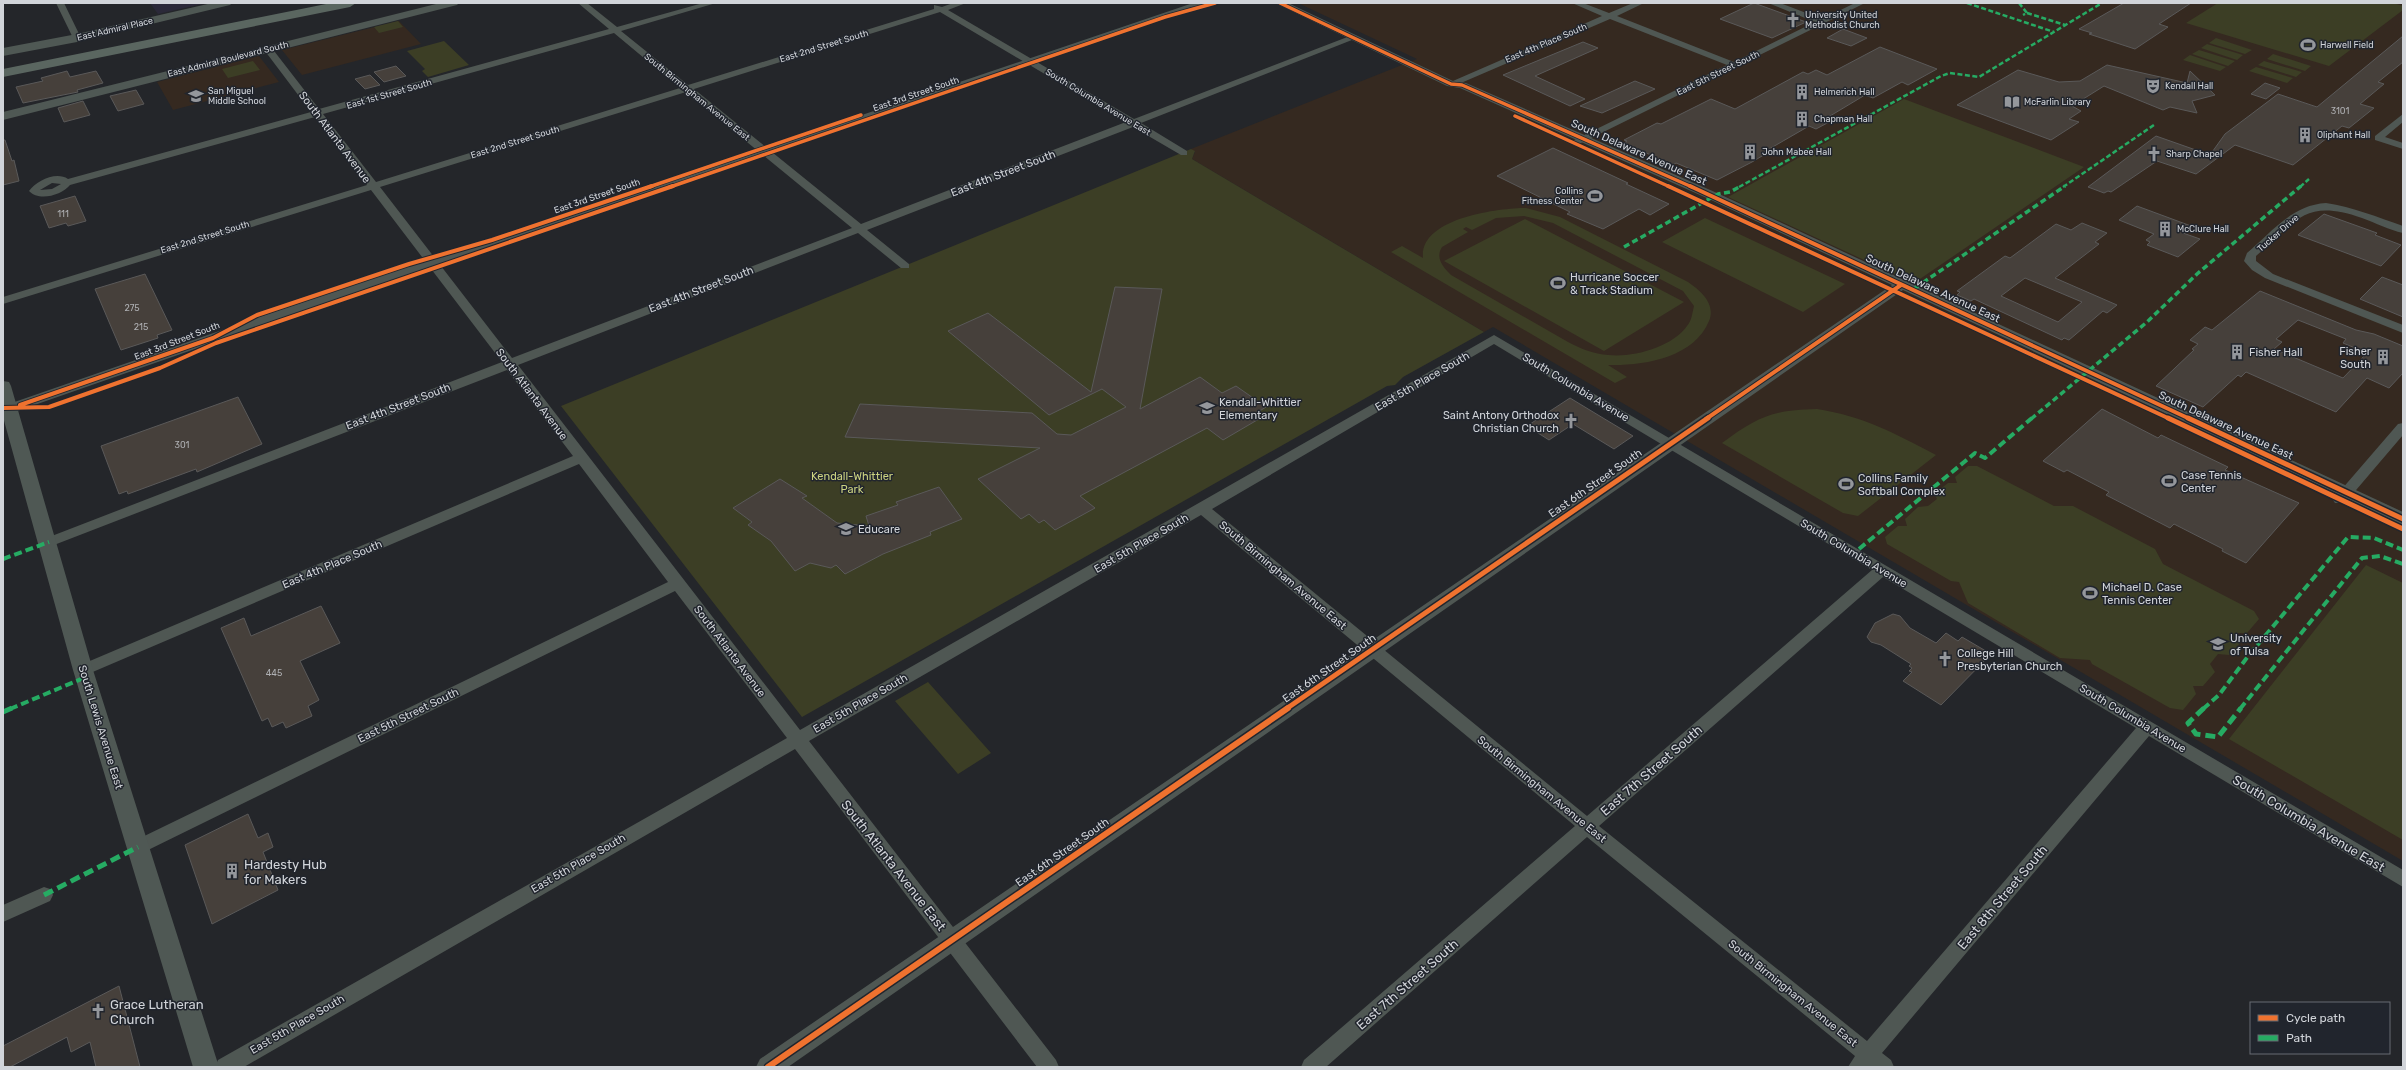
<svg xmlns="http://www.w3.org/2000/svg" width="2406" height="1070" viewBox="0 0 2406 1070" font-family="Rubik,sans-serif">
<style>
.industrial{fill:#2b2939}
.education{fill:#352920}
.green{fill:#3c3e25;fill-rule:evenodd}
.building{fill:#46403b;stroke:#5a5959;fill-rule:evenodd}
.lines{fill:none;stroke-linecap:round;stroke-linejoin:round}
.minor{fill:#4f5753;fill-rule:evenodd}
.tertiary{fill:#4f5753;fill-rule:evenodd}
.secondary{fill:#4f5854;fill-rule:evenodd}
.motorway{fill:#5a6660;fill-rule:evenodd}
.quiet-far3{stroke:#26ab63;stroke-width:2.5;stroke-dasharray:5 2.5;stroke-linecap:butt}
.quiet-far2{stroke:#26ab63;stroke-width:3.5;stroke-dasharray:6 3.5;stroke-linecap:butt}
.quiet-far1{stroke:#26ab63;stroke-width:4;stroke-dasharray:8 4;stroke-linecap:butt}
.quiet{stroke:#26ab63;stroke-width:5;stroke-dasharray:10 5;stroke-linecap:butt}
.cycleway-far3-casing{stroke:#21252d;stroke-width:5}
.cycleway-far2-casing{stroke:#21252d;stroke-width:6}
.cycleway-far1-casing{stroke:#21252d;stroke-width:8}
.cycleway-casing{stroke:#21252d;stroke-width:9}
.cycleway-far3{stroke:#ef722f;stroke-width:3.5}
.cycleway-far2{stroke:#ef722f;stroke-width:4}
.cycleway-far1{stroke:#ef722f;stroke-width:5}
.cycleway{stroke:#ef722f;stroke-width:6}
.labels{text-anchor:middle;stroke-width:3;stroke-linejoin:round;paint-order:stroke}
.far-poi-label{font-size:9px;fill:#d1d4d9;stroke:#21252d;text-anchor:start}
.far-street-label{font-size:9px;fill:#d1d4d9;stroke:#21252d}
.number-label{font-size:9px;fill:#aeafb2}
.street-label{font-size:11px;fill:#d1d4d9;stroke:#21252d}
.poi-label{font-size:11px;fill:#d1d4d9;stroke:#21252d;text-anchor:start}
.park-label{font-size:11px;fill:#ccd381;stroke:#21252d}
.near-street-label{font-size:13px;fill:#d1d4d9;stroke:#21252d}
.near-poi-label{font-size:13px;fill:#d1d4d9;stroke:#21252d;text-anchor:start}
</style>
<rect width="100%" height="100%" fill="#24262a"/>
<path class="industrial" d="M150 3H206L158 14Z"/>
<path class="education" d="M1298 3H2403V861L1493 327 1484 332 1192 159 1195 152 1191 149 1417 59Z
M399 21 421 44 302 75 282 50Z
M259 56 279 82 173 110 157 82Z"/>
<path class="green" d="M2218 3H2393L2403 6V10L2329 66 2186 23Z
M398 21 403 27 379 33 374 27Z
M2216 38 2252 50 2245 54 2209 43Z
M444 41 469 65 428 77 422 71 425 69 407 51Z
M2207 44 2243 55 2237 60 2201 48Z
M2199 50 2235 61 2228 66 2192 54Z
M2273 54 2311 66 2305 71 2267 59Z
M2190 55 2226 67 2220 71 2183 60Z
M253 61 260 70 228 78 222 69Z
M2264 61 2302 72 2296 77 2258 65Z
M2256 67 2293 78 2287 83 2249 71Z
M1904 99 2084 167 1914 283 1728 197Z
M1191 149 1195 151 1192 159 1484 332 1403 377 1395 385 1387 386 802 717 561 406Z
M1526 208 1560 217 1688 282C1701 291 1716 304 1709 321 1694 358 1643 366 1608 365L1627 377 1615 383 1391 252 1402 246 1423 258C1419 218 1499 208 1526 208ZM1524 216 1553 223 1683 291 1694 306C1692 314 1692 320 1687 326 1672 347 1633 358 1608 355 1594 354 1581 349 1568 342L1451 275C1443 267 1435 258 1442 247L1468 232 1463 229 1466 227 1472 230 1496 218Z
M1705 218 1845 284 1803 312 1662 242Z
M1525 219 1684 302 1604 351 1444 261Z
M1817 409C1863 416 1896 434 1936 455L1858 516 1843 513 1722 443C1757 417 1772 410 1817 409Z
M1968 466H1977L2054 506H2073L2155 549 2163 564 2254 611 2259 619 2247 633H2237L2241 642 2229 655 2218 654 2210 664 2215 672 2203 686H2193L2196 694 2183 710 2170 708 2092 664 2090 660 2060 658 1968 603 1959 582 1951 581 1887 544 1885 537 1898 526H1907L1905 519 1918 507 1928 506 1937 499 1934 494 1948 483H1957L1955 477Z
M2366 565 2403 583V840L2229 739Z
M928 682 991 753 958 774 895 701Z"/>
<path class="building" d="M1754 3 1806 22 1772 38 1720 19Z
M2124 3H2191L2159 24 2168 27 2135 49 2089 34 2092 33 2079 29Z
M1843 29 1867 38 1851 46 1827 38Z
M2403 36V62L2378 82 2384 84 2360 104 2374 108 2349 128 2342 126 2293 165 2235 145 2196 174 2157 161 2111 192 2108 191 2104 193 2088 187 2156 136 2210 155 2225 134 2278 94 2317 107Z
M1583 42 1598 48 1535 76 1585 99 1570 106 1503 75Z
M1880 47 1937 69 1908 85 1902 82 1873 98 1865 95 1825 119 1831 121 1816 129 1809 126 1764 152 1767 153 1752 162 1717 180 1676 163 1673 165 1624 143 1627 141 1624 140 1657 123 1661 124 1711 99 1735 109 1803 72 1808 74 1816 70 1827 75Z
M2107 65 2187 83 2190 71 2215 95 2192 101 2197 113 2170 107 2163 110 2104 86 2072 106 2081 111 2069 119 2079 122 2051 140 1957 105 2018 70 2059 82 2080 81Z
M396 66 406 76 384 82 374 72Z
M67 71 70 77 96 71 103 83 77 90 78 92 23 103 16 87 43 81 41 78Z
M370 75 380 85 365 89 355 79Z
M1635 81 1655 89 1602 113 1580 106Z
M2265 83 2280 88 2266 99 2251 94Z
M136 90 144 104 118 111 110 96Z
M83 101 90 115 64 122 58 108Z
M3 140H5L12 161 14 160 19 181 3 185Z
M1553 148 1628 183 1626 184 1669 204 1650 215 1639 209 1603 229 1567 214 1570 212 1497 176Z
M75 196 86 221 68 226 66 223 49 228 40 206Z
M2137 206 2191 226 2183 233 2200 239 2178 257 2147 245 2150 242 2146 240 2154 234 2119 220Z
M2324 214 2377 233 2375 235 2401 245 2381 266 2298 235Z
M2082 223 2107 233 2095 242 2099 244 2055 278 2117 305 2107 313 2103 311 2069 340 2064 338 2062 340 1974 299 1971 301 1957 295 1960 292 1957 291 2005 256 2010 258 2056 224 2071 230ZM2025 278 2082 302 2058 322 2001 296Z
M145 274 172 330 157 335 158 338 121 350 95 289Z
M2382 277 2403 285V317L2360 299Z
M1115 287 1162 289 1140 409 1200 377 1222 393 1236 386 1266 407 1258 412 1264 416 1223 440 1207 428 1080 496 1095 508 1055 530 1044 520 1039 523 1029 514 1021 519 978 479 1040 448 845 437 860 404 1032 413 1057 434 1071 435 1126 407 1102 389 1049 415 948 331 988 313 1091 392Z
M2260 291 2356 330 2374 334 2403 346V373L2389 388 2367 378 2336 412 2246 372 2241 377 2238 375 2203 407 2156 386 2194 350 2192 349 2198 344 2190 340 2205 327 2212 330ZM2298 320 2346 339 2343 343 2367 353 2343 378 2274 349 2282 342 2276 339Z
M238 397 262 444 197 472 196 469 128 494 127 491 119 494 101 446Z
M1570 398 1603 418 1633 436 1614 449 1573 424 1549 440 1527 426Z
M2102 409 2158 438 2161 435 2228 467 2225 470 2299 503 2246 563 2222 551 2223 549 2174 524 2170 528 2106 495 2109 492 2067 470 2064 472 2043 461Z
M780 479 807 496 802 498 837 523 869 526 866 516 898 505 896 502 939 487 962 519 930 532 931 535 883 554 845 574 836 565 831 568 810 563 795 571 771 541 748 525 752 522 733 508Z
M321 606 340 643 300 661 319 700 308 706 312 716 286 728 283 722 272 727 268 718 262 721 221 628 244 618 251 636Z
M1893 614 1900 616 1910 628 1936 643 1946 633 1958 641 1962 637 1991 654 1941 705 1903 681 1912 672 1909 671 1912 668 1909 666 1911 664 1881 645 1871 642 1867 637 1875 623Z
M248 814 258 838 268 833 273 847 263 852 278 890 212 924 185 845Z
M119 986 140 1067H96L90 1042 71 1052 67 1037 10 1067H3V1046Z"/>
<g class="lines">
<path class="minor" d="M56 3H64L81 38 80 40 73 38Z
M578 3H587L617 27 703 3H716L621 31 688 85 934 9V5L942 7 953 3H966L948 10 1134 119 1350 36 1357 38 1141 123 1187 151V155H1181L1133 127 867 230 909 264V268H901L858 233 518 365 800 730 1494 335 2403 870V887L2149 736 1882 1053 1891 1060 1894 1067H1848L1855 1056 1587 837 1326 1067H1301L1304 1060 1575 826 1201 515 809 741 1056 1060 1059 1067H1037L795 749 244 1067H215L218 1060 787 738 675 591 144 852 138 854 132 852 129 847 132 842 668 582 579 464 88 674 83 676 78 674 75 670 78 666 573 456 507 370 54 545H44L42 542 44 539 502 362 371 190 3 304V297L367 185 315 117 70 185C62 195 39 202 29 191 36 181 56 171 68 179L311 112 265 51V47H271L319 109 609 29ZM940 12 1126 122 861 224 694 89ZM614 33 680 88 376 182 323 114ZM686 92 852 228 512 358 380 187ZM52 183 61 184 52 189 40 190ZM1494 344 1872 570 1587 816 1212 509ZM1883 577 2136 728 1867 1041 1599 826Z
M1572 3H1583L1609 13 1633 3H1644L1617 16 1734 62 1815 22 1768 3H1780L1822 19 1855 3H1865L1575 146 1570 143 1572 141 1727 65 1610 19 1454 86 1446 84 1602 16Z
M2403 114V122L2385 137 2403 143V149L2375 140V136Z
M2326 203C2353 207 2377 217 2403 226V233C2389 230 2376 223 2362 218 2304 198 2297 221 2256 256V261L2273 274 2403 325V333L2265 278 2252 270 2244 261 2247 253C2272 232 2292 205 2326 203Z
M2403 423V435L2345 503H2335L2333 500 2335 497 2398 424Z
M44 887 50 889 53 895 50 901 3 922V905Z"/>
<path class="tertiary" d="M1193 3H1208L476 255 399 278 3 416V406L389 272 466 249Z
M1275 3H1288L1453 81 1466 83 1717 193 2403 512V525L1903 290 788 1067H756L760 1059 1892 285 1709 199 1460 88 1447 86Z"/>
<path class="secondary" d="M212 3H232L230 5 77 42 3 56V48L77 34Z
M440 3H459L457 5 3 120V112Z
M3 381 9 382 11 386 93 670 219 1067H193L73 670 3 417Z"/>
<path class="motorway" d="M331 3H356L350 7 3 77V69Z"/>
<path class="quiet-far3" d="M1967 3 2054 32
M2019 3 2027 13 2023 15
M2027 13 2065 25
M1739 187 1941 76 1950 73 1979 77 2102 3
M2063 187 2154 125
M2300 187 2309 179"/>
<path class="quiet-far2" d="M1624 247 1718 194 1730 192 1741 186
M1915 288 2065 186
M2031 419 2147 322 2197 274 2301 186"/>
<path class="quiet-far1" d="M1859 549 1975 453 1985 458 2032 418
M3 559 49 542
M10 709 86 677
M2203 709 2219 695 2249 655 2348 537 2374 538 2403 550
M2240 709 2362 558 2380 556 2403 564"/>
<path class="quiet" d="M2204 708 2188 723 2196 734 2218 737 2241 708
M3 712 12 708
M44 895 138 847"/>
<g class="cycleway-far3-casing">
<path id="cycleway-far3" d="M1280 3 1451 84 1462 85 1692 187
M1515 116 1670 187
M649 187 861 115
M670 187 1165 17 1215 3"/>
</g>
<g class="cycleway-far2-casing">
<path id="cycleway-far2" d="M1668 186 2170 419
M1690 186 2190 419
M20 405 213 338 257 315 409 264 492 240 652 186
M3 408 49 407 160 368 216 343 673 186
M1706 419 1901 285"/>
</g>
<g class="cycleway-far1-casing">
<path id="cycleway-far1" d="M2168 418 2403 529
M2188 418 2403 519
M1286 709 1708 418"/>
</g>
<g class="cycleway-casing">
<path id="cycleway" d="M768 1067 1288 708"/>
</g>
<use href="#cycleway-far3" class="cycleway-far3"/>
<use href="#cycleway-far2" class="cycleway-far2"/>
<use href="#cycleway-far1" class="cycleway-far1"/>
<use href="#cycleway" class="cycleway"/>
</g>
<defs>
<g id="church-bare" transform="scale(1.2)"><path d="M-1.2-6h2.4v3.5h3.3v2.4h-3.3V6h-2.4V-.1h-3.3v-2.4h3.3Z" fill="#94979c" stroke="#21252d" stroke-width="2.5" paint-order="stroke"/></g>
<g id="stadium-bare" transform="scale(1.2)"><path d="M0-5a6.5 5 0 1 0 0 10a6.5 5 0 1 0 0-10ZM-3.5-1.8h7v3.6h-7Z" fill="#94979c" stroke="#21252d" stroke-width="2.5" paint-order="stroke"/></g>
<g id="theatre-bare" transform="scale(1.2)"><path d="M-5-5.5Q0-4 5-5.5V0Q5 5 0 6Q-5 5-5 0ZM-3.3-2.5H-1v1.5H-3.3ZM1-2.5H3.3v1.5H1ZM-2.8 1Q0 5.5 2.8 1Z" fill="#94979c" stroke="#21252d" stroke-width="2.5" paint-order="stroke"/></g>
<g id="building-bare" transform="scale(1.2)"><path d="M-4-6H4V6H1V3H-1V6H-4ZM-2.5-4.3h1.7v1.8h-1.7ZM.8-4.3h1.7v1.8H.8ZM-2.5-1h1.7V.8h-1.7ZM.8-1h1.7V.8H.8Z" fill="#94979c" stroke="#21252d" stroke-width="2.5" paint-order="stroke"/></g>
<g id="school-bare" transform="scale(1.2)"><path d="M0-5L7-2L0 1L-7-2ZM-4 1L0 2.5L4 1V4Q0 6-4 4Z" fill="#94979c" stroke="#21252d" stroke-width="2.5" paint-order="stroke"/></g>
<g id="library-bare" transform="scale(1.2)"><path d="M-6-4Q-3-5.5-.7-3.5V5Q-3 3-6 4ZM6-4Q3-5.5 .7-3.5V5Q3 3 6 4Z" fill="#94979c" stroke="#21252d" stroke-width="2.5" paint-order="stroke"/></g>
<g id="university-bare" transform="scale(1.2)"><path d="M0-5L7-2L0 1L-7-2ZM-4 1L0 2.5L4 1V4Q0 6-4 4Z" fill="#94979c" stroke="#21252d" stroke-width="2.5" paint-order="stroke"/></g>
</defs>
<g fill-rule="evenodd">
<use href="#church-bare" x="1793" y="20"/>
<use href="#stadium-bare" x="2308" y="45"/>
<use href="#theatre-bare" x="2153" y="86"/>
<use href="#building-bare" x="1802" y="92"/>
<use href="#school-bare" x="196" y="96"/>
<use href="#library-bare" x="2012" y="102"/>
<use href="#building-bare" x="1802" y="119"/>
<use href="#building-bare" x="2305" y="135"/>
<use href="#building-bare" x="1750" y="152"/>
<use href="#church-bare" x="2154" y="154"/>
<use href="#stadium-bare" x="1595" y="196"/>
<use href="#building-bare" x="2165" y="229"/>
<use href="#stadium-bare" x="1558" y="283"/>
<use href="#building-bare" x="2237" y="352"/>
<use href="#building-bare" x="2383" y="357"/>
<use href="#school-bare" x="1207" y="408"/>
<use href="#church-bare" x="1571" y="421"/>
<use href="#stadium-bare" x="2169" y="481"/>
<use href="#stadium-bare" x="1846" y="484"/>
<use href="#school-bare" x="846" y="529"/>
<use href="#stadium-bare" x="2090" y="593"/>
<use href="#university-bare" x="2218" y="644"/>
<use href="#church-bare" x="1945" y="659"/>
<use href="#building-bare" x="232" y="871"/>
<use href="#church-bare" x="98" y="1011"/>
</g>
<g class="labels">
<g class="far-poi-label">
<text x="1805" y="18">University United<tspan x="1805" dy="10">Methodist Church</tspan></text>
<text x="2320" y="48">Harwell Field</text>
<text x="2165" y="89">Kendall Hall</text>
<text x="208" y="94">San Miguel<tspan x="208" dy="10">Middle School</tspan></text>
<text x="1814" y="95">Helmerich Hall</text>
<text x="2024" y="105">McFarlin Library</text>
<text x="1814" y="122">Chapman Hall</text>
<text x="2317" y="138">Oliphant Hall</text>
<text x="1762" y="155">John Mabee Hall</text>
<text x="2166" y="157">Sharp Chapel</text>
<text x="1583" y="194" text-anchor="end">Collins<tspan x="1583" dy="10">Fitness Center</tspan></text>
<text x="2177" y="232">McClure Hall</text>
</g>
<g class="far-street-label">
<text transform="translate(115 29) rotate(-13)" y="3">East Admiral Place</text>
<text transform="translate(1546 43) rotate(-23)" y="3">East 4th Place South</text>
<text transform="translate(824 46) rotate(-17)" y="3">East 2nd Street South</text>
<text transform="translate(228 59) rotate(-14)" y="3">East Admiral Boulevard South</text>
<text transform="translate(1718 73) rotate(-26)" y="3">East 5th Street South</text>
<text transform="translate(389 94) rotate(-16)" y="3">East 1st Street South</text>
<text transform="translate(916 94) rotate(-19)" y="3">East 3rd Street South</text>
<text transform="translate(697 97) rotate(39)" y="3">South Birmingham Avenue East</text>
<text transform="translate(1098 102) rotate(31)" y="3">South Columbia Avenue East</text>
<text transform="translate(515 142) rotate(-17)" y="3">East 2nd Street South</text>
<text transform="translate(597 196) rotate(-19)" y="3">East 3rd Street South</text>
<text transform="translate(2278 233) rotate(-41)" y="3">Tucker Drive</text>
<text transform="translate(205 237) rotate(-17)" y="3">East 2nd Street South</text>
<text transform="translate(177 341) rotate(-21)" y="3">East 3rd Street South</text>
</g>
<g class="number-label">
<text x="2340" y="114">3101</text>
<text x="63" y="217">111</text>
<text x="132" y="311">275</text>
<text x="141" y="330">215</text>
<text x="182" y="448">301</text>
<text x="274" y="676">445</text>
</g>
<g class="street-label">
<text transform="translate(335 137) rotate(53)" y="4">South Atlanta Avenue</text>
<text transform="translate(1639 152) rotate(24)" y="4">South Delaware Avenue East</text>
<text transform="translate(1003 173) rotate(-21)" y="4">East 4th Street South</text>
<text transform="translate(1933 288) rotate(25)" y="4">South Delaware Avenue East</text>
<text transform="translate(701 289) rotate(-21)" y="4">East 4th Street South</text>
<text transform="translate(1422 381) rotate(-30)" y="4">East 5th Place South</text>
<text transform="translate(1576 387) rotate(31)" y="4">South Columbia Avenue</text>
<text transform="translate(532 394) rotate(53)" y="4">South Atlanta Avenue</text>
<text transform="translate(398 406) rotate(-21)" y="4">East 4th Street South</text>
<text transform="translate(2226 425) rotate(25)" y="4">South Delaware Avenue East</text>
<text transform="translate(1595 483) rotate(-35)" y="4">East 6th Street South</text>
<text transform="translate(1141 543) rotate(-30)" y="4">East 5th Place South</text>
<text transform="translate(1854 553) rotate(31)" y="4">South Columbia Avenue</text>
<text transform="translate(332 564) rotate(-23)" y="4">East 4th Place South</text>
<text transform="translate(1283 575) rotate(40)" y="4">South Birmingham Avenue East</text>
<text transform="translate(730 651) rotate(53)" y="4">South Atlanta Avenue</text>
<text transform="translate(1329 668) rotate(-35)" y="4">East 6th Street South</text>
<text transform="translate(860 703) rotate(-30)" y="4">East 5th Place South</text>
<text transform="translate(408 715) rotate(-26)" y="4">East 5th Street South</text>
<text transform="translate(2133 718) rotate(31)" y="4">South Columbia Avenue</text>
<text transform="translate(101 727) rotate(73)" y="4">South Lewis Avenue East</text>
<text transform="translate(1542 789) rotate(39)" y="4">South Birmingham Avenue East</text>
<text transform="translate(1062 852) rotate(-35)" y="4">East 6th Street South</text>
<text transform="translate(578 863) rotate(-30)" y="4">East 5th Place South</text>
<text transform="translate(1793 993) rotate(39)" y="4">South Birmingham Avenue East</text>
<text transform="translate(297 1024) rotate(-30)" y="4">East 5th Place South</text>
</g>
<g class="poi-label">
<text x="1570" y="281">Hurricane Soccer<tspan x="1570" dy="13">&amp; Track Stadium</tspan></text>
<text x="2371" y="355" text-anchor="end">Fisher<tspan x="2371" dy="13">South</tspan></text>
<text x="2249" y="356">Fisher Hall</text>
<text x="1219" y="406">Kendall-Whittier<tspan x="1219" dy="13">Elementary</tspan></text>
<text x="1559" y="419" text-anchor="end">Saint Antony Orthodox<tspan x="1559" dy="13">Christian Church</tspan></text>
<text x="2181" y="479">Case Tennis<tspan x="2181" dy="13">Center</tspan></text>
<text x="1858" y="482">Collins Family<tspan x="1858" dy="13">Softball Complex</tspan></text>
<text x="858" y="533">Educare</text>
<text x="2102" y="591">Michael D. Case<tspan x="2102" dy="13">Tennis Center</tspan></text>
<text x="2230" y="642">University<tspan x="2230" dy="13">of Tulsa</tspan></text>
<text x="1957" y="657">College Hill<tspan x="1957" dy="13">Presbyterian Church</tspan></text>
</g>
<g class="park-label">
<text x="852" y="480">Kendall-Whittier<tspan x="852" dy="13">Park</tspan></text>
</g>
<g class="near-street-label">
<text transform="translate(1651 770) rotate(-41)" y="5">East 7th Street South</text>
<text transform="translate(2309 823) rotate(31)" y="5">South Columbia Avenue East</text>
<text transform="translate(894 865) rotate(52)" y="5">South Atlanta Avenue East</text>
<text transform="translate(2002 897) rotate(-50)" y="5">East 8th Street South</text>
<text transform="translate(1407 984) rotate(-41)" y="5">East 7th Street South</text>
</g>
<g class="near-poi-label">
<text x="244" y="869">Hardesty Hub<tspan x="244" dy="15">for Makers</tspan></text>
<text x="110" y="1009">Grace Lutheran<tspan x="110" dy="15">Church</tspan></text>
</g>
</g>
<rect width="2406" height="1070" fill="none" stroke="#d1d4d9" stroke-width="8"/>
<rect x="2250" y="1002" width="140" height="52" fill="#21252d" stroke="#676b72"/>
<rect x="2258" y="1015" width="20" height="6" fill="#ef722f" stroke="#676b72"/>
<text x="2286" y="1022" font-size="12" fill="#d1d4d9">Cycle path</text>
<rect x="2258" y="1035" width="20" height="6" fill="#26ab63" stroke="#676b72"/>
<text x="2286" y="1042" font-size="12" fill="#d1d4d9">Path</text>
</svg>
